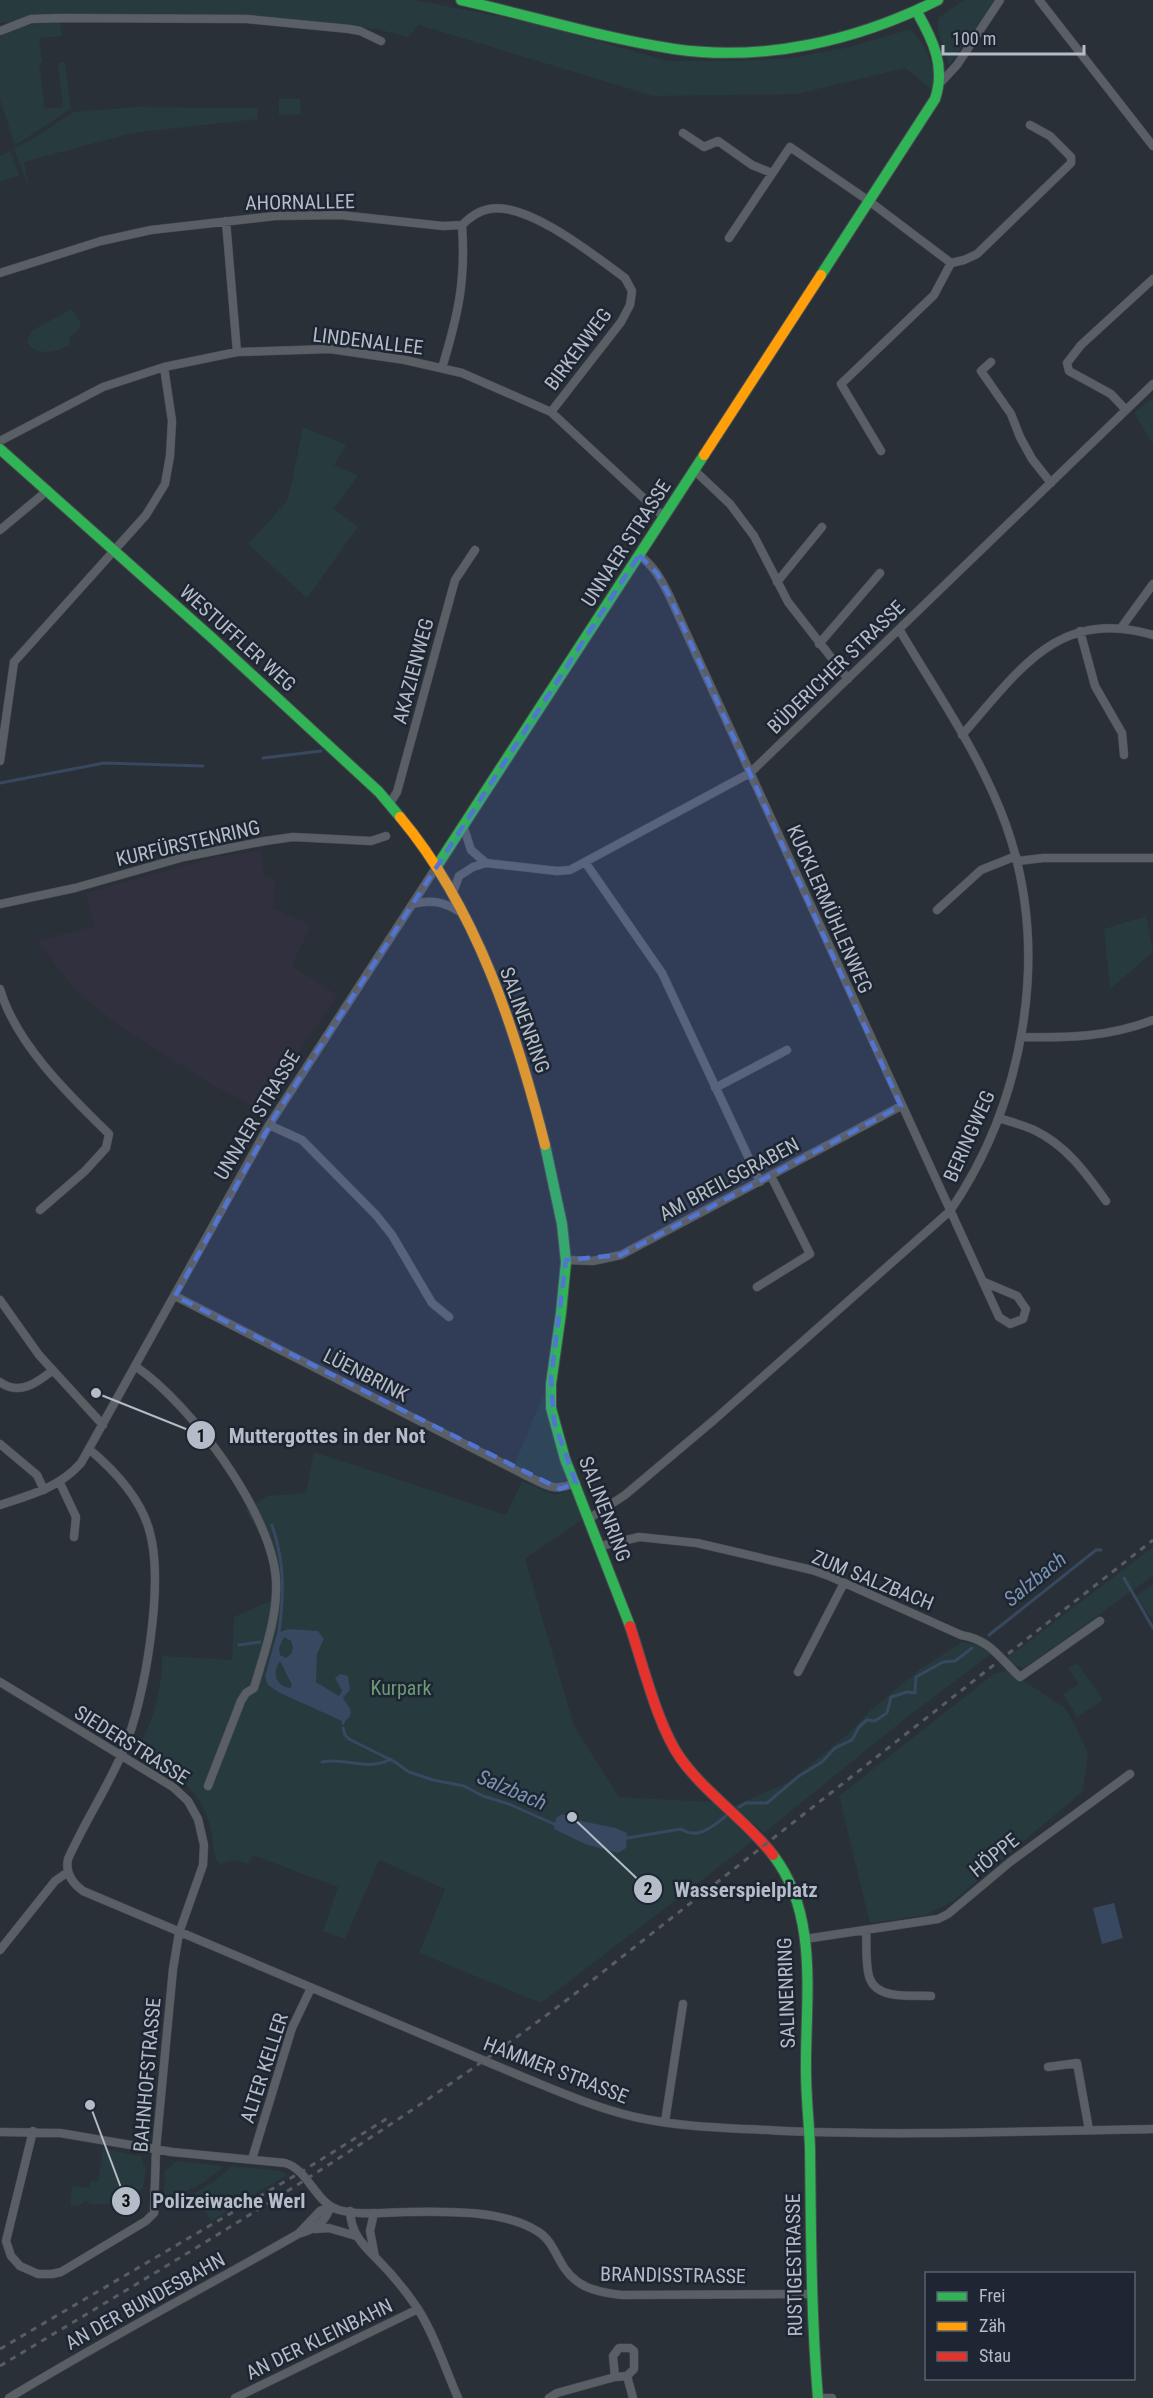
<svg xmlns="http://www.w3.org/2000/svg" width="1153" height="2398" viewBox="0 0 1153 2398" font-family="'Roboto Condensed',sans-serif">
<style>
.medical{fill:#31303e}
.green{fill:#273a3d}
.water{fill:#384860;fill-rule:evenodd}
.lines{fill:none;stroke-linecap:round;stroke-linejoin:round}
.stream{stroke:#384860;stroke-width:3}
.street-casing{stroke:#484c52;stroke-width:9}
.fast-casing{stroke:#484c52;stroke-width:12}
.slow-casing{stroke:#484c52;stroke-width:12}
.jam-casing{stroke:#484c52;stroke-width:12}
.street{stroke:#5a5e65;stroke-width:8}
.fast{stroke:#30b455;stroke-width:10}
.slow{stroke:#ff9f0a;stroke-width:10}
.jam{stroke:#e5322d;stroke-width:10}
.rail{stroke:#585d63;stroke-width:3;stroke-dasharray:6 6;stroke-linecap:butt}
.marked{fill:#5274d2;fill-opacity:0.2;stroke:#5274d2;stroke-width:4.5;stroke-dasharray:12 8;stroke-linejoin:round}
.labels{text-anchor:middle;stroke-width:5;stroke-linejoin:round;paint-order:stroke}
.street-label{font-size:20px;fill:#b4bcc8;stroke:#1d2632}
.park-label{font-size:20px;fill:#6c9976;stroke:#1d2632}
.water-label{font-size:21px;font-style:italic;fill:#7c92b0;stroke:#1d2632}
.leader{fill:none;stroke:#b4bcc8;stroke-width:2}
.callout-dot{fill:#b4bcc8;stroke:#1d2632;stroke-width:2}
.mark-label{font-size:18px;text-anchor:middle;font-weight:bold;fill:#111}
.callout-label{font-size:21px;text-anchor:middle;font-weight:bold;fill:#b4bcc8;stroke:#1d2632;stroke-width:5;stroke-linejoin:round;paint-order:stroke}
</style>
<rect width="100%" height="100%" fill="#2a3037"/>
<path class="medical" d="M262 850 264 875 276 879 273 908 311 925 292 966 338 995 259 1109 214 1086 118 1025 76 991 37 941 94 926 86 893 216 857Z"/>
<path class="green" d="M0 0H414L529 22 669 61H732L792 58 850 47 910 29C926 44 933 62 935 84L931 89 905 68 797 94 653 96 419 25 408 37 376 29 273 18 31 19 0 23Z
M964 0H995L949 65 938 31V18Z
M60 22 62 36 39 38 42 62 39 63 45 109 63 107 58 63 65 62 71 109 17 144 14 142 0 100V37C18 25 39 23 60 22Z
M279 99H300L301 114 279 115Z
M137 107 258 108V119L132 133 24 162 29 188 14 148 31 140 73 112Z
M10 151 19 175 0 182V156Z
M72 309 81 323 79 329 71 336 69 345C56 353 34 357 27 341L33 330Z
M1153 397V444L1134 413Z
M303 427 346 445 334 465 358 475 334 509 358 527 307 598 248 544 288 500Z
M1146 916 1153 952 1110 989 1104 929Z
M545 1391 569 1474 561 1484H555L514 1466Z
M314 1452 506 1515 522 1481 555 1495 567 1491 573 1492 584 1518 525 1559 574 1726 619 1797 712 1802 753 1841 541 2003 419 1953 445 1889 379 1860 345 1939 323 1931 338 1887 253 1855 248 1864 234 1860 220 1864C212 1856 214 1845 212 1834 209 1820 204 1806 195 1795 179 1774 152 1767 139 1745 154 1722 163 1683 162 1656L232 1660 234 1617 272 1600C272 1557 268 1546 245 1510L267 1496 306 1493Z
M1153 1547V1576L1024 1668 1015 1666 1007 1658Z
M1153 1584V1620L1136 1596Z
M962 1642 978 1645 992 1653 901 1722 764 1833 734 1806 789 1782 848 1734 871 1710 920 1669Z
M1077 1663 1103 1700 1077 1717 1063 1694 1079 1684 1068 1668Z
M1009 1671 1064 1707 1073 1721 1088 1753 1083 1791 953 1901 926 1915 870 1923 839 1796 995 1673Z
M103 2148 142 2157 144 2167H146L143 2188C129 2203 107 2206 89 2204L88 2201 82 2202V2204L70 2206 72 2186 90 2188V2181L98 2182Z
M177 2161 224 2166V2167L204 2182 166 2202 164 2199 165 2171Z
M232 2166 279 2171 288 2174 211 2221 194 2193 215 2181Z"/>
<path class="water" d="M289 1629 318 1631 324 1639 317 1654 316 1682 339 1696 342 1691 335 1678 340 1674 348 1676 350 1690 343 1698C347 1706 355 1709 348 1719L342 1721 280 1693 268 1685 265 1677 277 1633ZM284 1637 291 1641 293 1648 291 1654 286 1658 280 1655 279 1648ZM280 1661 292 1685 290 1688C275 1686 272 1672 280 1661Z
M562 1814 576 1820 616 1828 627 1833 626 1848 618 1853 585 1844 554 1829 556 1818Z
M1114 1903 1123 1938 1102 1944 1093 1908Z"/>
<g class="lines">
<path class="stream" d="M263 758 321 751
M0 783 104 763 203 766
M272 1525C285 1564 284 1592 279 1632
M1124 1578 1153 1628
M989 1635 1096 1550H1101
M239 1645 260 1642
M343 1723 344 1720
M343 1728 345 1735 349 1739 395 1762 409 1772 433 1780 464 1786 483 1796 509 1804 556 1825
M322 1762C346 1757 368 1772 391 1759
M739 1807 746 1803H767L799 1776 822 1762 835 1748 852 1740 859 1727 867 1720 875 1721 887 1713 891 1697 907 1692 915 1693 916 1677 943 1662 955 1661 972 1648
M627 1838 681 1829C698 1840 712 1827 726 1816"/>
<g class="street-casing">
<path id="street" d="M1039 0 1153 146
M0 31 31 19 62 18 247 19 349 29 360 31 381 41
M942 81 957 65 1000 0
M683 133 704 147 718 141 752 165 772 173
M226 221 237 352
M462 225C470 217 478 211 489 209 527 201 595 256 625 278L632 291 630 305 621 322 551 412
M729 238 790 147 869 201 951 263 964 260 977 254 1071 163V157L1050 136 1030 125
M0 273 101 241 151 230 275 216 340 215 443 226 462 225
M991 362 981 371 1011 414 1020 437 1032 459 1051 483
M442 368C458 315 466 281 462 225
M1126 410 1111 394 1069 371 1067 363 1081 345 1153 279
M0 441 103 387 164 367 237 352 330 349 405 360 462 373 551 412 664 517
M881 451 841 384 934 295 951 263
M694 470 730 504 754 536 788 602 848 679
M0 530 48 490
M639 555C654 566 661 579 669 595L999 1317 1010 1324 1023 1319 1026 1309 1017 1296 984 1282
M777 582 822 527
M1121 628 1153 584
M1080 631 1095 686 1122 733 1124 755
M819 644 880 573
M962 735C1018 672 1058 606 1153 635
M0 761 14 662 146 515 165 484 170 456 172 421 164 367
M390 803 397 792 455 580 475 550
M463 825 471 850 486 863
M1018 861 1043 858H1153
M585 862 662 973 760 1182
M452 895 459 876 473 867 486 863 557 871 570 870 750 773 1153 384
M0 904 75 888 184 857 265 841 293 837 371 841 386 836
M413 904C431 899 445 902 460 912
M937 910 981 870 1016 856
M0 989C16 1044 69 1095 109 1134L106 1148 85 1171 40 1210
M1022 1037C1067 1038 1110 1037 1153 1020
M715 1088 787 1050
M999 1118C1011 1122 1023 1125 1034 1130 1066 1145 1086 1173 1106 1201
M269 1125 302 1140 376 1215 392 1235 432 1303 449 1317
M566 1260 593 1261 621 1255 901 1106
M757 1287 810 1254 771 1176
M175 1296 527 1476C549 1486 552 1492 576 1483
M0 1300 39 1355 103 1425
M135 1366C190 1403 272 1513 276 1580 278 1617 264 1653 254 1688L246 1693 241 1701 208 1786
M0 1382C19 1396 37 1383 53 1370
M0 1444 37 1475 44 1490
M89 1449C114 1470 142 1500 150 1533 164 1585 145 1699 124 1749 108 1787 85 1821 68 1859 65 1873 72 1883 83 1891L523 2077C560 2092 596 2108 635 2117 684 2128 734 2128 784 2131 907 2136 1030 2131 1153 2129
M60 1483 76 1517 74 1537
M0 1505C30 1495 59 1488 81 1463L269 1125 437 866
M590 1518 625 1495 714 1420 950 1211C1025 1101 1051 952 1006 825 981 755 936 692 899 629
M601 1546 639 1537 697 1543 812 1570 829 1576 961 1635C991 1640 999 1658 1020 1677L1100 1621
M798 1672 844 1583
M0 1682 173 1787 188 1801 198 1819 204 1845 203 1865 179 1933 173 1969 156 2149 154 2213 146 2221 61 2272 52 2274H38L20 2266 11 2256 6 2241 33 2131
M866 1930C867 1943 865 1968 870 1979 878 2000 912 1995 931 1996
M805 1939 938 1919 948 1914 1010 1862 1130 1774
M0 1950 55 1881 68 1872
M1048 2067 1077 2063 1089 2130
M665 2122 683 2004
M0 2132 60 2133 172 2152 285 2163C309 2170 315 2203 339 2210 361 2216 385 2212 407 2212 445 2211 504 2210 537 2231 548 2237 553 2248 559 2259 573 2287 594 2292 622 2295L811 2294
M252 2159 292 2028 311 1988
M350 2211C351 2233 362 2244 376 2258 391 2273 406 2291 418 2309 435 2336 445 2368 458 2398
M374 2213 370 2231 375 2257
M315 2229 329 2228 356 2236
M298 2234 320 2211 330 2207
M627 2376 633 2398
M615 2377 613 2356 619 2348H630L634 2351V2369L627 2376
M9 2398C104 2340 202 2289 298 2234 313 2230 326 2222 330 2207
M235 2398 418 2309
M549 2398 557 2393 615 2377 627 2376
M825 2398H832"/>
</g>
<g class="fast-casing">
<path id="fast" d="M461 0C532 16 602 38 674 49 765 62 856 41 938 0
M821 275 935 99C946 67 933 40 917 12
M0 449 211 637 379 792 400 817
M437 866 704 455
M545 1145 562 1224 566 1262 561 1313 551 1384V1408L565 1459 630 1626
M773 1855C820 1916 805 2000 806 2071 806 2097 809 2122 810 2148 811 2232 811 2315 818 2398"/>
</g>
<g class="slow-casing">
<path id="slow" d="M704 455 821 275
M400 817C477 909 516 1031 545 1145"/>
</g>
<g class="jam-casing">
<path id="jam" d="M630 1626C643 1665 658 1727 681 1759 707 1795 746 1820 773 1855"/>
</g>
<use href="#street" class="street"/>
<use href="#fast" class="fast"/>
<use href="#slow" class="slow"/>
<use href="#jam" class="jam"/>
<path class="rail" d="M0 2349 301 2172 391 2116
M0 2366C197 2248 393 2132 576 1993L1153 1540"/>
</g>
<path class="marked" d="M639 555 657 573 669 595 901 1106 621 1255 566 1260 551 1379 554 1421 576 1483 560 1489 175 1296 275 1116Z"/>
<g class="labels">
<g class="street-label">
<text transform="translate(300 202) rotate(-1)" y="7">AHORNALLEE</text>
<text transform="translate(368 341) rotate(7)" y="7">LINDENALLEE</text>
<text transform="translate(578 349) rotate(-53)" y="7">BIRKENWEG</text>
<text transform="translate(626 543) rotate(-57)" y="7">UNNAER STRASSE</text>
<text transform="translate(238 638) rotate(42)" y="7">WESTUFFLER WEG</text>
<text transform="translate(836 667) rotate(-44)" y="7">BÜDERICHER STRASSE</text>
<text transform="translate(413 671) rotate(-75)" y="7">AKAZIENWEG</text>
<text transform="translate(188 843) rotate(-13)" y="7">KURFÜRSTENRING</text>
<text transform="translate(830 909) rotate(66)" y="7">KUCKLERMÜHLENWEG</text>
<text transform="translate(525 1020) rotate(70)" y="7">SALINENRING</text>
<text transform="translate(257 1115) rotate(-59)" y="7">UNNAER STRASSE</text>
<text transform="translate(969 1136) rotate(-66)" y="7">BERINGWEG</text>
<text transform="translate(729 1179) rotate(-28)" y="7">AM BREILSGRABEN</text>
<text transform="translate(366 1375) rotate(27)" y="7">LÜENBRINK</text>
<text transform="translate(605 1509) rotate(69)" y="7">SALINENRING</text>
<text transform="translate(873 1580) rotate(22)" y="7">ZUM SALZBACH</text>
<text transform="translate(132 1745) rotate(32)" y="7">SIEDERSTRASSE</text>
<text transform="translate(994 1855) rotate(-39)" y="7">HÖPPE</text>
<text transform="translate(786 1993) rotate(-92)" y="7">SALINENRING</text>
<text transform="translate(264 2068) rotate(-72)" y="7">ALTER KELLER</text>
<text transform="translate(556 2070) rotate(21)" y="7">HAMMER STRASSE</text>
<text transform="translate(147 2075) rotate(-85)" y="7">BAHNHOFSTRASSE</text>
<text transform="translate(794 2265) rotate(-91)" y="7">RUSTIGESTRASSE</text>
<text transform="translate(673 2275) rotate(1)" y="7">BRANDISSTRASSE</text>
<text transform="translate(145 2301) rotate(-29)" y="7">AN DER BUNDESBAHN</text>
<text transform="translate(319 2339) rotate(-26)" y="7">AN DER KLEINBAHN</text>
</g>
<g class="park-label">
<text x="401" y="1695">Kurpark</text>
</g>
<g class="water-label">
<text transform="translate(1035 1579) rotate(-39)" y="7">Salzbach</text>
<text transform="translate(512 1790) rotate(23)" y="7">Salzbach</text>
</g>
</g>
<path class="leader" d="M96 1393L201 1435M572 1817L648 1889M90 2105L126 2201"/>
<g class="callout-dot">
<circle cx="96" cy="1393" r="6"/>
<circle cx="572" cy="1817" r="6"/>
<circle cx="90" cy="2105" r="6"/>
<circle cx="201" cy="1435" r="15"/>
<circle cx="648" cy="1889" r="15"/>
<circle cx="126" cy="2201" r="15"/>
</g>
<g class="mark-label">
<text x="201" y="1442">1</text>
<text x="648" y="1895">2</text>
<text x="126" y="2207">3</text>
</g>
<g class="callout-label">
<text x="327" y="1443">Muttergottes in der Not</text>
<text x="746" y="1897">Wasserspielplatz</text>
<text x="229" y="2208">Polizeiwache Werl</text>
</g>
<rect x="925" y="2272" width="210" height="108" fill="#1d2632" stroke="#59626e" stroke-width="1.5"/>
<rect x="937" y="2292" width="30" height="9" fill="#30b455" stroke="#59626e" stroke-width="1.5"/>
<text x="979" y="2302" font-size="18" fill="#b4bcc8">Frei</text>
<rect x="937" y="2322" width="30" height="9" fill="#ff9f0a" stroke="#59626e" stroke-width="1.5"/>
<text x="979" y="2332" font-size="18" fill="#b4bcc8">Zäh</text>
<rect x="937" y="2352" width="30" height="9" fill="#e5322d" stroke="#59626e" stroke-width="1.5"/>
<text x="979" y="2362" font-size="18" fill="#b4bcc8">Stau</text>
<path d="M943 45v9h141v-9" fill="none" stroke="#b4bcc8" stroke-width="3"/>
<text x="952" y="45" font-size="18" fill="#b4bcc8" stroke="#1d2632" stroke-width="4.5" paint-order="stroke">100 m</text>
</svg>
